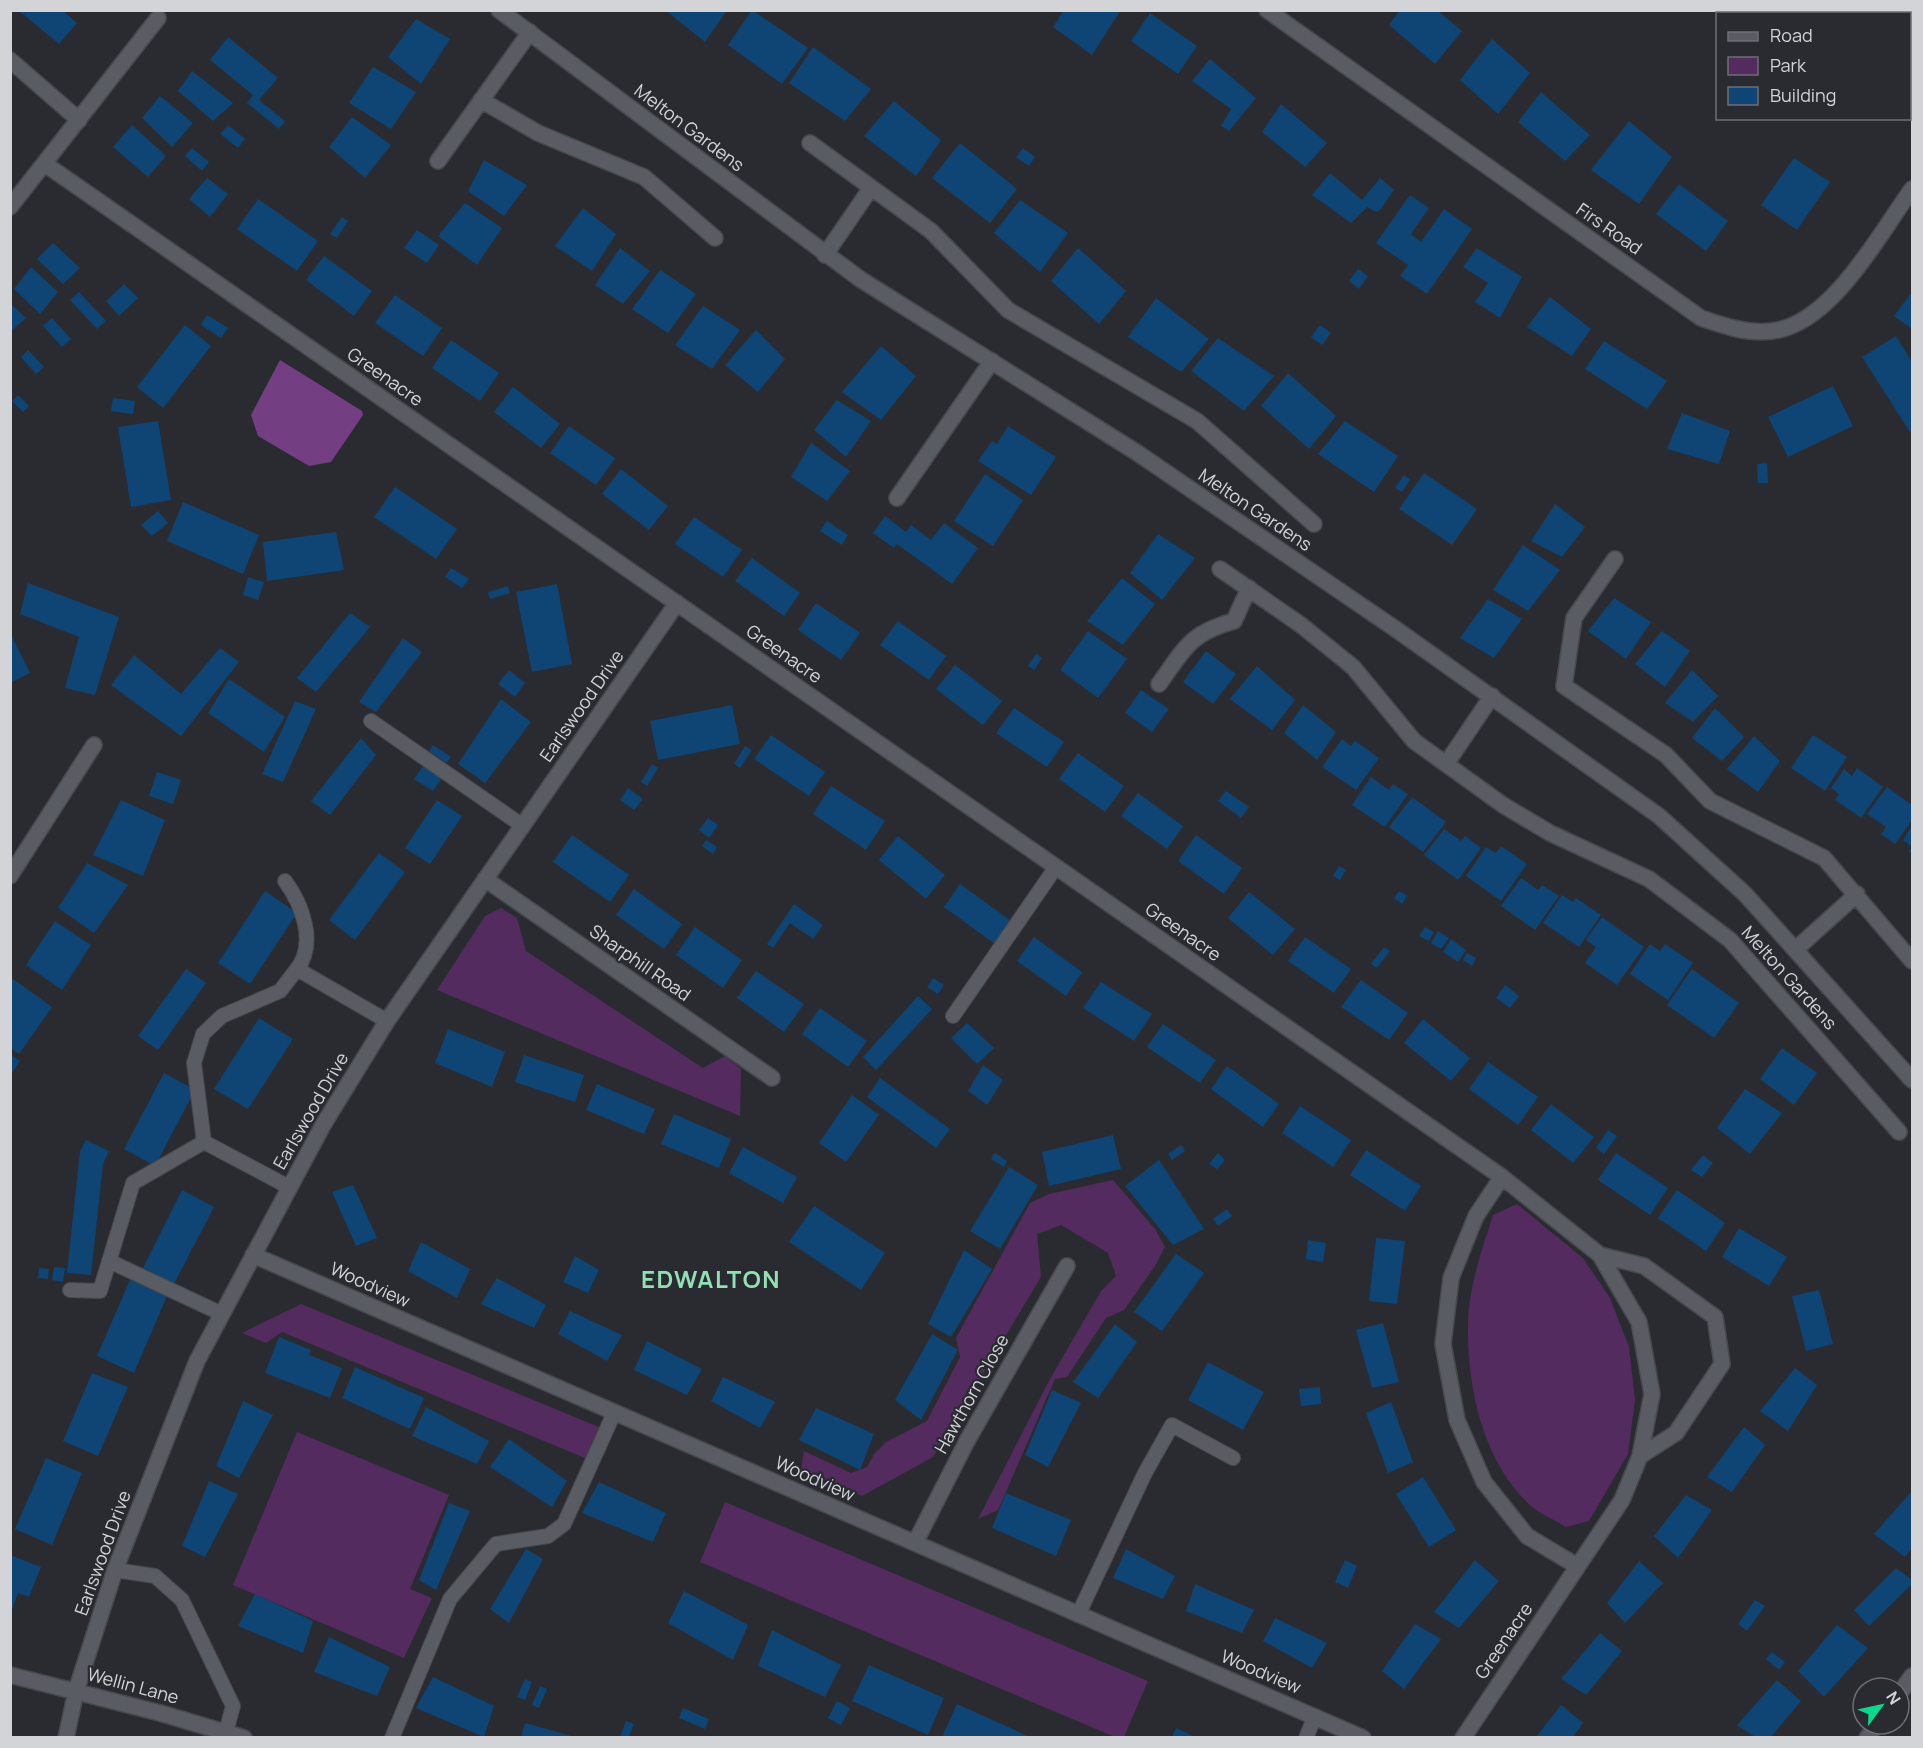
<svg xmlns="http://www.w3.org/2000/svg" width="1923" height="1748" viewBox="0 0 1923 1748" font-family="Manrope,sans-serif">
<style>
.green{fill:#532b5e}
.forest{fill:#733e82}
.building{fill:#0e4574}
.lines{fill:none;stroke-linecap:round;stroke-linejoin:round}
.service-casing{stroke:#47494e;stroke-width:16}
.minor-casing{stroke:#47494e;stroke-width:18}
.tertiary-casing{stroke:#47494e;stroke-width:18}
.service{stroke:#5a5c64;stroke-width:14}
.minor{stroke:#5a5c64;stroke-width:15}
.tertiary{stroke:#5a5c64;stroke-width:15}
.labels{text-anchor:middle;stroke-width:4.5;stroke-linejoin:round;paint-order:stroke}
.street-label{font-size:18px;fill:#d2d4d8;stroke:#292b31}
.district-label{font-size:24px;font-weight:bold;letter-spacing:1.5px;fill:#91dfb3;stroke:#292b31}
</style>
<rect width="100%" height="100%" fill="#292b31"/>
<path class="green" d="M501 908 517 918 526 951 703 1068 725 1056 741 1069 740 1116 437 990 485 916Z
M1113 1180 1155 1229 1165 1247 1155 1266 1124 1310 1106 1318 1067 1377 1055 1379 998 1510 978 1519 1050 1379 1101 1291 1116 1276 1108 1253 1061 1225 1037 1234 1041 1277 933 1457 862 1496 801 1469 804 1451 851 1473 867 1467 874 1454 886 1442 927 1421 960 1357 956 1338 1030 1203 1049 1194Z
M1517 1204 1583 1258 1610 1298 1629 1347 1635 1400 1628 1454 1589 1521 1566 1527C1555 1520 1540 1514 1531 1506 1483 1463 1467 1387 1468 1326 1468 1288 1482 1250 1493 1215Z
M301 1304 599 1427 585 1458 282 1332 266 1343 242 1333Z
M297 1432 449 1495 410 1589 432 1598 404 1658 233 1585Z
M725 1502 1148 1681 1124 1737H1115L700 1562Z"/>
<path class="forest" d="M280 360 362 411 363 415 331 462 309 466 258 436 251 415Z"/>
<path class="building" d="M18 10H62L77 23 59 44Z
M665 10H727L705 42Z
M752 10 808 48 782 84 728 45Z
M1064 10H1121L1092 55 1053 27Z
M1400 10H1437L1462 31 1435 64 1389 25Z
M1896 10H1912V54L1910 57V14H1892Z
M1150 13 1197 46 1178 74 1131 41Z
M416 19 450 39 421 84 388 57Z
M228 37 278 78 259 100 285 121 279 129 247 103 253 95 210 60Z
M1492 39 1530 73 1498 114 1460 80Z
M813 47 871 89 845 121 789 83Z
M1210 59 1256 98 1229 131 1221 126 1231 109 1192 81Z
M373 67 416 92 391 129 349 103Z
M192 71 233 103 213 121 178 91Z
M1541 92 1590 135 1565 161 1518 122Z
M160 96 193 123 172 147 142 118Z
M894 101 941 140 916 176 864 136Z
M1281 104 1327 143 1305 167 1262 132Z
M352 117 391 145 365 178 329 147Z
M1629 121 1672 157 1639 204 1591 170Z
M132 125 166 156 148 177 113 147Z
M228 125 245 139 238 148 220 134Z
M960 143 1017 189 990 223 932 178Z
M192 148 209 162 202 171 185 156Z
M1023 148 1035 157 1029 166 1016 157Z
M1794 158 1830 182 1797 230 1761 205Z
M484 160 527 185 504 216 468 191Z
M1330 173 1362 200 1380 178 1394 190 1380 210 1376 212 1367 207 1351 223 1312 195Z
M207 178 228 194 210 217 189 199Z
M1679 184 1728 221 1706 251 1656 214Z
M1410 195 1429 208 1411 234 1421 242 1444 209 1472 229 1427 294 1400 276 1408 265 1376 243Z
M258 199 318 241 297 271 237 229Z
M1020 200 1068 233 1040 272 994 233Z
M465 203 502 228 477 265 438 236Z
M583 208 616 234 592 271 555 246Z
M342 217 348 221 337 238 330 234Z
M417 230 439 245 427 263 404 248Z
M53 243 80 268 63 284 37 259Z
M620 248 650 271 623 304 595 285Z
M1078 248 1126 291 1099 324 1051 281Z
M1477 248 1522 277 1500 318 1475 302 1488 283 1463 267Z
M324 256 372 291 354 316 306 280Z
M31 267 58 292 40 314 14 289Z
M1358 269 1368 276 1359 289 1349 281Z
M660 270 696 294 668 333 632 309Z
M124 284 138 298 119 316 106 301Z
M79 292 106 321 97 329 70 300Z
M1912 292V329L1894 316Z
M395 295 442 328 423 356 375 323Z
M1550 297 1591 329 1572 356 1527 327Z
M1156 298 1209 339 1181 372 1128 337Z
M10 303 26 318 10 332Z
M703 306 740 330 712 369 675 345Z
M207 315 228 328 221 338 201 325Z
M52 318 71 339 62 347 43 326Z
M185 325 211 346 163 408 137 387Z
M1320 325 1331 333 1322 345 1311 337Z
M756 330 785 359 758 392 725 365Z
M1896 336 1912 362V431L1910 432 1862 357Z
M1218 338 1274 376 1244 411 1191 371Z
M451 340 499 373 480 401 432 368Z
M1604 341 1667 381 1647 409 1585 369Z
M881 346 916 376 881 420 842 392Z
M28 350 44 367 36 374 21 357Z
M1288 373 1336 416 1309 449 1261 406Z
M1833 386 1853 426 1788 457 1768 417Z
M513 387 560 424 541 448 494 412Z
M18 395 29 406 23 412 12 401Z
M113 398 135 401 133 414 111 411Z
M837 400 871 421 846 457 814 430Z
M1682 413 1730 431 1719 464 1667 449Z
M158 421 171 500 131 507 118 427Z
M1345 421 1398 456 1374 492 1318 454Z
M569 426 615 458 596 485 550 453Z
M1008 426 1056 457 1031 495 978 461 992 441 997 444Z
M811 443 850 471 827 501 791 477Z
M1767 463 1768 483H1758L1757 464Z
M621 469 668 506 649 530 602 494Z
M1424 473 1477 509 1452 545 1399 509Z
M985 474 1023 500 993 546 954 521Z
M1404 475 1410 480 1402 492 1395 488Z
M395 487 457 529 436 559 374 517Z
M183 502 259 535 243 574 167 541Z
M1555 504 1585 527 1562 557 1531 541Z
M158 511 168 523 152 536 141 525Z
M885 516 906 532 911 525 931 540 944 523 978 548 952 584 897 544 894 548 873 533Z
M694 517 742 550 723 577 675 544Z
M827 521 848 535 842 545 820 531Z
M336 532 344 570 267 581 263 542Z
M1158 534 1195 558 1162 600 1130 573Z
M1523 545 1560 570 1528 611 1493 590Z
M752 558 800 593 784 616 735 581Z
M451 568 469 579 462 588 445 577Z
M248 577 264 582 258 600 243 595Z
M1122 578 1155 604 1123 645 1087 621Z
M28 583 119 617 95 695 65 688 79 637 20 614Z
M557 584 572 664 532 672 516 592Z
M508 586 510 593 490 599 488 592Z
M1614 598 1651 622 1626 659 1588 631Z
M1488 599 1522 619 1494 658 1460 638Z
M816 603 860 633 841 660 798 630Z
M350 613 370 627 316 692 297 678Z
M898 621 946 656 929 680 880 645Z
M1088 631 1127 659 1098 698 1060 670Z
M1662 631 1690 651 1665 687 1635 664Z
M10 633 30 673 10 683Z
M403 638 422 652 376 712 359 702Z
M220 648 239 662 181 736 111 685 134 655 181 694Z
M1206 651 1236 674 1213 704 1183 682Z
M1036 654 1042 658 1034 670 1028 666Z
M955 665 1002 701 983 725 936 689Z
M1257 666 1295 700 1272 730 1230 699Z
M509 670 525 683 515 697 498 684Z
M1692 670 1718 696 1693 722 1665 703Z
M229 679 285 717 264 752 208 713Z
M1141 690 1169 709 1152 732 1125 713Z
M501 699 531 722 485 783 458 764Z
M295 701 316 709 283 782 262 774Z
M732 705 740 744 658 760 650 721Z
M1303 705 1336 732 1317 760 1284 733Z
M1014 708 1064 742 1047 767 996 733Z
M1715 708 1744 737 1722 761 1692 738Z
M771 735 825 772 809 796 754 759Z
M1813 735 1847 757 1825 791 1791 768Z
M1754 736 1780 761 1758 792 1727 769Z
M361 738 376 755 330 815 311 801Z
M1342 739 1351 746 1355 741 1379 758 1356 790 1322 767Z
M433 745 451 757 447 763 429 751Z
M745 746 752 750 740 768 734 764Z
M1078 753 1124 786 1105 812 1059 779Z
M652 764 658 768 647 786 641 782Z
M423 766 442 778 433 791 414 779Z
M1857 768 1883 787 1861 818 1835 800 1839 794 1831 788 1844 769 1852 776Z
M157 772 181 780 173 804 149 796Z
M1371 777 1389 790 1393 784 1408 794 1385 827 1352 805Z
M831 786 885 821 866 850 813 814Z
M1887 787 1912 805V820L1895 844 1881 834 1886 827 1867 814Z
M628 788 643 799 634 810 620 800Z
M1226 791 1249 807 1241 818 1218 801Z
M1138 793 1183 826 1167 849 1121 816Z
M1412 797 1446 822 1423 852 1389 827Z
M121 800 165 820 143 876 93 855Z
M437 800 462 816 430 864 405 848Z
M708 818 718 825 709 838 699 830Z
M1912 826V854L1909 852 1912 847 1903 840Z
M1444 829 1461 841 1465 836 1481 848 1458 880 1424 855Z
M572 835 629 875 610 902 553 862Z
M1196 835 1242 868 1224 894 1178 861Z
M898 836 945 875 926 899 879 860Z
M706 840 717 847 713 854 702 846Z
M1501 846 1527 864 1501 901 1466 876 1486 847 1496 853Z
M379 853 405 872 355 940 329 920Z
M87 863 128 885 94 933 58 908Z
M1339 866 1346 870 1340 880 1333 876Z
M1521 878 1538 890 1542 885 1559 896 1535 930 1501 906Z
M960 884 1011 921 995 944 944 907Z
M634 889 682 924 664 949 616 915Z
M265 891 297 913 250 984 218 963Z
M1399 891 1407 896 1402 904 1394 898Z
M1249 892 1295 929 1273 955 1228 918Z
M1562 895 1573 902 1576 898 1601 915 1579 947 1543 923Z
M794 904 823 925 813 939 790 923 773 948 767 944Z
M1602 917 1644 947 1617 985 1585 963 1596 947 1586 940Z
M55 921 91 945 62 990 26 965Z
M695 927 742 960 723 988 676 955Z
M1425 927 1434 932 1429 941 1419 936Z
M1438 931 1449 938 1441 949 1431 943Z
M1034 937 1082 972 1066 996 1017 961Z
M1305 937 1351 969 1334 993 1288 961Z
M1451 939 1466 950 1458 962 1443 952Z
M1650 944 1660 951 1665 944 1693 963 1668 1000 1630 974Z
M1384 947 1390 951 1377 968 1371 964Z
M1467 953 1476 958 1472 966 1463 960Z
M186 969 206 983 158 1050 138 1036Z
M1692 969 1739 1003 1714 1038 1667 1005Z
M756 971 804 1004 784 1032 737 998Z
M933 978 944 985 938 994 927 987Z
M13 979 52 1007 19 1054 10 1048V982Z
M1361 980 1408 1013 1389 1040 1341 1007Z
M1101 982 1152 1014 1134 1041 1083 1008Z
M1505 985 1519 996 1510 1008 1496 998Z
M918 996 932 1009 876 1070 863 1057Z
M820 1008 867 1041 848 1067 802 1034Z
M259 1018 293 1039 248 1109 214 1089Z
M1423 1019 1470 1058 1451 1081 1404 1043Z
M967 1023 994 1048 977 1064 951 1038Z
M1163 1024 1216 1060 1200 1083 1147 1047Z
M448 1029 505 1052 492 1087 435 1063Z
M1782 1048 1817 1073 1794 1105 1760 1079Z
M10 1054 20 1061 10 1076Z
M524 1055 584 1075 575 1102 515 1082Z
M1488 1062 1538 1097 1518 1125 1469 1089Z
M983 1065 1003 1080 987 1105 968 1091Z
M1227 1066 1279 1104 1263 1127 1211 1089Z
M164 1073 195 1090 155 1166 124 1149Z
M880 1078 950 1129 936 1148 867 1097Z
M597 1084 655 1109 644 1134 586 1110Z
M1745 1089 1782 1113 1750 1154 1717 1128Z
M852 1095 879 1115 846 1162 819 1143Z
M1551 1104 1594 1137 1573 1163 1531 1130Z
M1300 1106 1351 1140 1333 1167 1282 1133Z
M674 1114 731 1139 719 1168 661 1144Z
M1608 1130 1617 1136 1604 1154 1596 1148Z
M1113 1135 1121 1169 1049 1186 1042 1152Z
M86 1140 109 1151 103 1164 91 1275 67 1273 80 1151Z
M1181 1145 1185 1151 1172 1160 1168 1154Z
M743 1147 797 1177 783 1203 729 1173Z
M1366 1150 1421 1186 1405 1211 1350 1175Z
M995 1153 1007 1161 1004 1167 991 1159Z
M1218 1153 1225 1160 1217 1169 1209 1164Z
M1616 1153 1668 1188 1650 1215 1598 1180Z
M1703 1155 1713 1163 1702 1177 1691 1170Z
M1159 1160 1204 1229 1173 1245 1125 1186Z
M1009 1167 1038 1185 1000 1249 970 1231Z
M353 1185 377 1238 356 1246 332 1192Z
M182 1190 214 1207 174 1284 143 1268Z
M1677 1190 1725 1223 1706 1251 1658 1218Z
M814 1206 885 1253 861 1290 789 1242Z
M1227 1209 1232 1216 1218 1226 1213 1219Z
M1739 1228 1787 1257 1769 1286 1722 1257Z
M1376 1238 1405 1241 1397 1304 1369 1301Z
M1308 1240 1326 1243 1323 1262 1306 1259Z
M421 1242 470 1269 457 1298 408 1271Z
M964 1250 992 1269 951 1337 928 1324Z
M1176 1254 1204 1273 1162 1331 1134 1312Z
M575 1256 599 1270 588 1293 563 1282Z
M54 1267 65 1268 63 1282 52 1280Z
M39 1268 49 1269 48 1279 38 1278Z
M497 1278 546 1305 534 1328 481 1304Z
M130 1280 167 1296 134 1373 97 1356Z
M1819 1290 1833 1344 1806 1351 1792 1296Z
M570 1311 622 1335 607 1361 558 1334Z
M1383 1323 1399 1382 1372 1388 1356 1330Z
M1115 1324 1137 1342 1098 1398 1073 1382Z
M932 1334 958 1350 921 1420 895 1400Z
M279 1337 311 1350 309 1355 342 1368 330 1398 265 1373Z
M647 1341 702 1369 687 1395 634 1370Z
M1208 1362 1264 1392 1243 1430 1188 1400Z
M355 1367 424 1398 410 1429 342 1398Z
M1795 1368 1817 1385 1788 1431 1760 1411Z
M92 1373 128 1387 98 1456 63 1441Z
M723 1377 775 1402 760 1428 711 1401Z
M1320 1387 1321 1404 1301 1406 1299 1389Z
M1052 1390 1081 1403 1048 1467 1025 1455Z
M243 1401 273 1415 239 1478 216 1466Z
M1391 1402 1413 1462 1388 1473 1366 1413Z
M426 1407 489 1441 477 1464 412 1436Z
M816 1408 874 1434 860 1470 799 1440Z
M1744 1427 1765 1445 1732 1492 1707 1477Z
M509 1439 567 1481 552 1507 490 1467Z
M46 1458 82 1473 52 1545 15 1529Z
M1423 1477 1456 1530 1429 1547 1396 1494Z
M209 1481 238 1494 205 1557 182 1546Z
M599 1482 666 1513 653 1542 582 1513Z
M1912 1491V1548L1905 1557 1874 1534Z
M1006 1493 1071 1520 1056 1556 992 1528Z
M1686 1495 1712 1510 1678 1558 1654 1536Z
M449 1503 470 1511 436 1590 419 1580Z
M526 1549 543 1559 509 1623 490 1609Z
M1126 1549 1175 1576 1163 1599 1113 1578Z
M10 1555 41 1567 29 1597 18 1593 11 1612Z
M1345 1560 1357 1566 1348 1588 1335 1582Z
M1475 1560 1499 1581 1459 1628 1434 1612Z
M1639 1561 1663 1583 1625 1623 1607 1603Z
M1896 1568 1912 1580V1584L1869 1626 1854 1610Z
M1195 1584 1254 1610 1242 1633 1186 1611Z
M684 1591 748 1625 733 1660 668 1623Z
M255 1594 313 1621 303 1653 238 1626Z
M1755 1600 1765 1606 1747 1631 1738 1624Z
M1275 1618 1327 1643 1312 1668 1263 1641Z
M1415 1624 1441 1639 1404 1689 1382 1671Z
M1837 1625 1868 1648 1824 1697 1798 1671Z
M772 1630 841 1665 825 1697 758 1666Z
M1600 1633 1622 1651 1586 1695 1561 1679Z
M329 1637 390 1667 377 1696 314 1672Z
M1772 1652 1785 1662 1779 1670 1766 1659Z
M869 1665 944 1698 928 1735 852 1701Z
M433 1677 494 1706 484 1737 416 1708Z
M525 1679 532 1682 525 1700 517 1697Z
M1777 1680 1801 1701 1771 1737H1755L1737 1725Z
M540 1686 547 1689 539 1708 532 1705Z
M837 1701 850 1708 841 1725 828 1718Z
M957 1704 997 1722 1030 1737H942Z
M1561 1705 1583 1723 1573 1737H1536Z
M683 1708 709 1719 705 1729 679 1718Z
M626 1721 634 1724 629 1737H620Z
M525 1723 575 1737H521Z
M1176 1728 1195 1737H1172Z"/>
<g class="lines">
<g class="service-casing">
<path id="service" d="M371 721 523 826
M285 881C302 904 317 943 297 969L387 1021
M953 1016 1056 867
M204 1142 289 1187
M109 1261 222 1314
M70 1290 100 1291 133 1183 204 1142 194 1063 203 1034 222 1016 280 991 297 969
M115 1570 155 1576 182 1600 233 1706 226 1732
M1078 1615 1145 1473 1172 1425 1233 1458
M392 1738 450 1599 496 1544 548 1536 564 1524 614 1413
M1306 1738 1315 1716"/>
</g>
<g class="minor-casing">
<path id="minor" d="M1267 10 1701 318C1724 326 1747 334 1772 331 1831 325 1880 233 1912 189
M10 60 79 120
M481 100 538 133 644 177 715 238
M810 143 931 231 1008 310 1197 421 1314 524
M438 161 530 32
M45 164 1502 1177 1600 1255 1639 1322 1652 1394 1640 1456 1622 1500 1463 1738
M10 207 158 18
M825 255 871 188
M897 498 992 361
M1615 559 1574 618 1564 686 1666 755 1710 801 1824 858 1912 961
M1220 569 1301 625 1353 667 1414 741 1503 805 1550 833 1649 879 1730 940 1899 1132
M1159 684C1185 648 1190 633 1234 621L1249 588
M1446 764 1492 696
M10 876 94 745
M485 879 772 1078
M1796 949 1857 894
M1502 1177 1476 1216 1451 1278 1443 1344 1457 1420 1484 1482 1527 1536 1577 1566
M253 1255 1363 1738
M1600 1255 1644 1266 1715 1317 1722 1364 1676 1433 1640 1456
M915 1543 967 1441 1067 1266
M10 1675 160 1713 244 1738
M1899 1694 1912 1676
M66 1738 76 1691 115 1570 197 1361 323 1125 387 1021 677 603
M1867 1738 1877 1724"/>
</g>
<g class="tertiary-casing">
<path id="tertiary" d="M499 10 860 279 1136 452 1397 630 1659 816 1745 894 1912 1080"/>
</g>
<use href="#service" class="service"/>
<use href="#minor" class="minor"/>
<use href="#tertiary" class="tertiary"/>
</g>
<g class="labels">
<g class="street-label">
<text transform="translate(689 128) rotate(37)" y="6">Melton Gardens</text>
<text transform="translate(1609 229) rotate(35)" y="6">Firs Road</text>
<text transform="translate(385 377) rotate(35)" y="6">Greenacre</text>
<text transform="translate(1255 510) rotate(34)" y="6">Melton Gardens</text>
<text transform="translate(784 654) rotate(35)" y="6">Greenacre</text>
<text transform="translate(582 706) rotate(-55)" y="6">Earlswood Drive</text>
<text transform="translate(1183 932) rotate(35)" y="6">Greenacre</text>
<text transform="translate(640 963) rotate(35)" y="6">Sharphill Road</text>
<text transform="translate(1789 978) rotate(48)" y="6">Melton Gardens</text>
<text transform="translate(311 1111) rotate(-60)" y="6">Earlswood Drive</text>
<text transform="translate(370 1285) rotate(24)" y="6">Woodview</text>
<text transform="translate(972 1394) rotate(-61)" y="6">Hawthorn Close</text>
<text transform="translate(815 1479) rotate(24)" y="6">Woodview</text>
<text transform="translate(103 1553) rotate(-70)" y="6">Earlswood Drive</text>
<text transform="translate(1504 1641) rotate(-56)" y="6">Greenacre</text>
<text transform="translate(1261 1672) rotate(23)" y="6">Woodview</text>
<text transform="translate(133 1686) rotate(15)" y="6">Wellin Lane</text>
</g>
<g class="district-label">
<text x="711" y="1288">EDWALTON</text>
</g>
</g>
<rect width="1923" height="1748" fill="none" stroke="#d2d4d8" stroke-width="24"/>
<rect x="1716" y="12" width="195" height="108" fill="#292b31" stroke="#6d6f74" stroke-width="1.5"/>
<rect x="1728" y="32" width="30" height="9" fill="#5a5c64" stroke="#6d6f74" stroke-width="1.5"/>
<text x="1770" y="42" font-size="18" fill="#d2d4d8">Road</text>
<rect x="1728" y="57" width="30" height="18" fill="#532b5e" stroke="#6d6f74" stroke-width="1.5"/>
<text x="1770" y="72" font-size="18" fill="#d2d4d8">Park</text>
<rect x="1728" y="87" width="30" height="18" fill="#0e4574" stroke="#6d6f74" stroke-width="1.5"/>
<text x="1770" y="102" font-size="18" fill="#d2d4d8">Building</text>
<g transform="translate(1881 1706) rotate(57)"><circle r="28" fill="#292b31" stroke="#6d6f74" stroke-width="1.5"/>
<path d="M0-4.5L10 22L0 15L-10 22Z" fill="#08d98b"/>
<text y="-9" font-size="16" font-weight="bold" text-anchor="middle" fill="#d2d4d8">N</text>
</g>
</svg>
